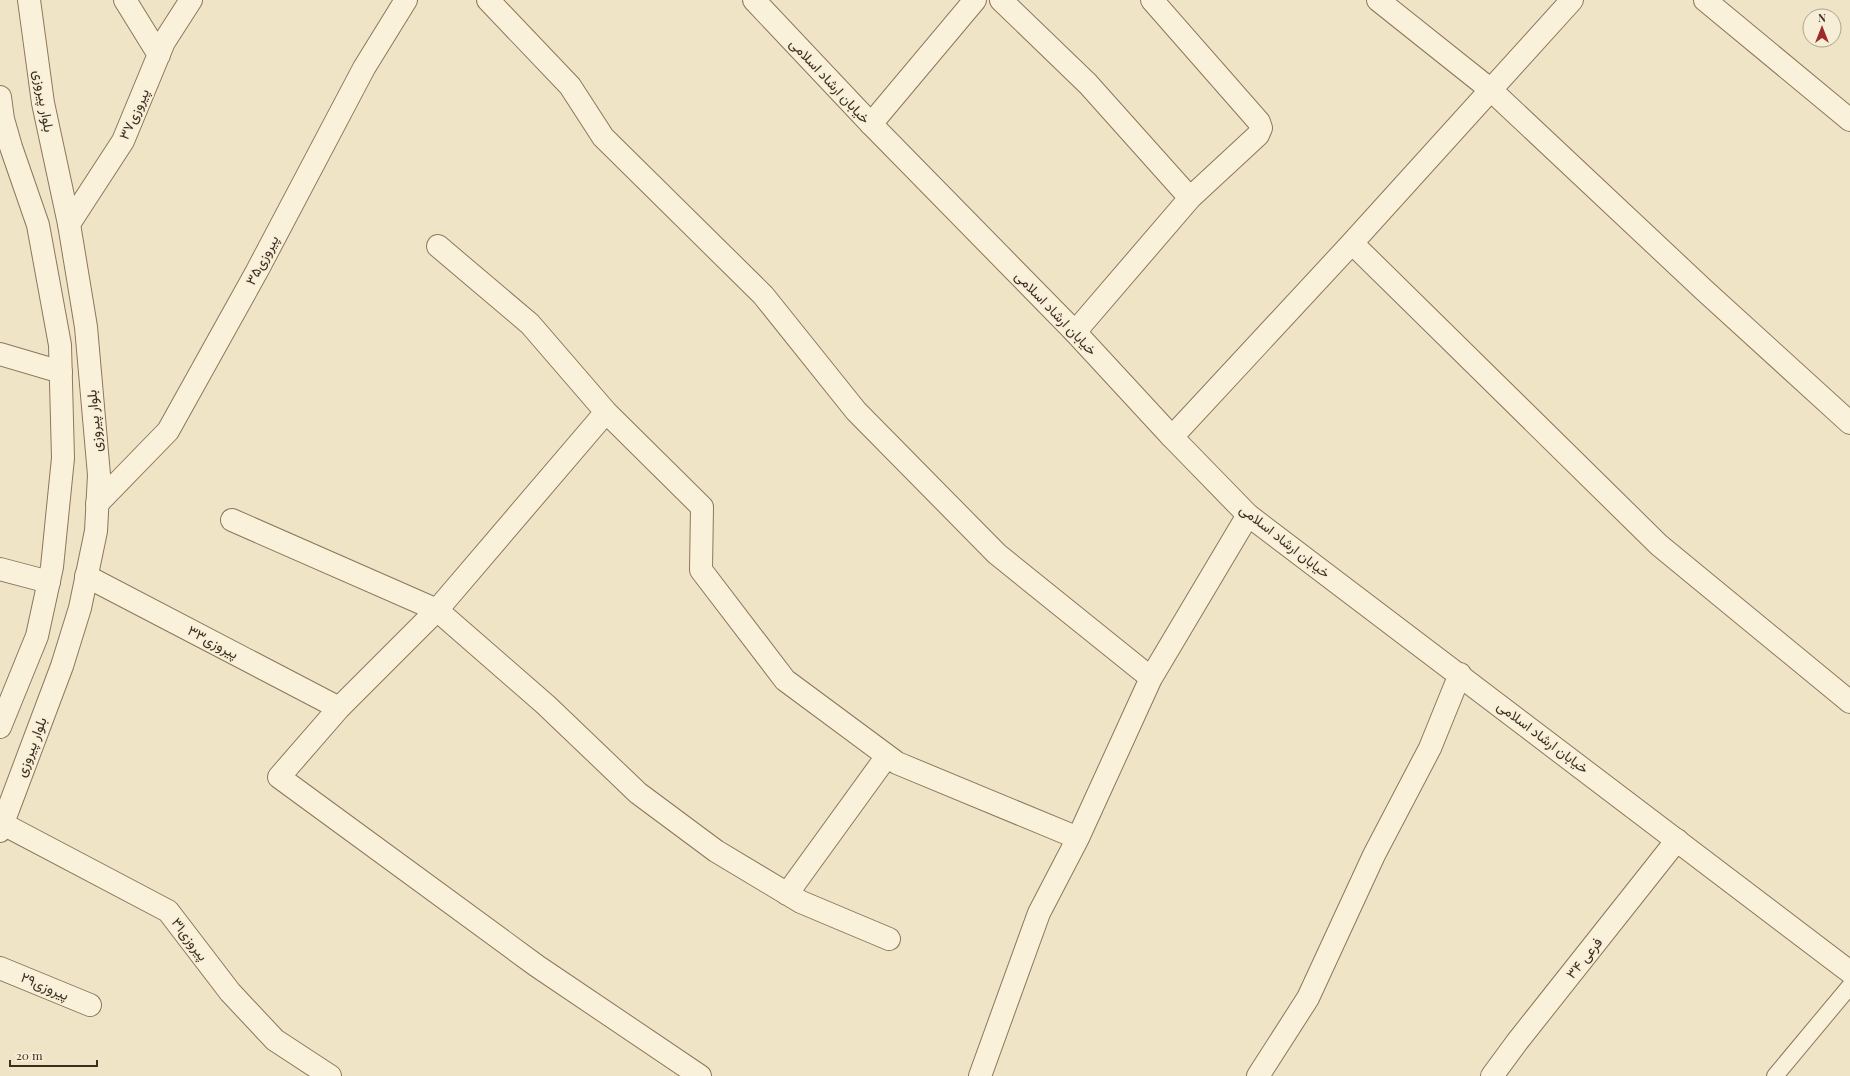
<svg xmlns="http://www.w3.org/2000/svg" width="1850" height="1076" viewBox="0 0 1850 1076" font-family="'Playfair Display',Vazirmatn,serif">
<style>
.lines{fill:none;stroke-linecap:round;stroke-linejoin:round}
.service-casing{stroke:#8d765c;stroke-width:18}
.minor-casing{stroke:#8d765c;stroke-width:24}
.tertiary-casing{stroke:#8d765c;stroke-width:24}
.service{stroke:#faf1db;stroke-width:16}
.minor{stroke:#faf1db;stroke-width:22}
.tertiary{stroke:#faf1db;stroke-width:22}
.labels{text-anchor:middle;stroke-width:3;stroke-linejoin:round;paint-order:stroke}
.street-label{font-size:14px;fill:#3d2e20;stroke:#f7eed7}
</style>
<rect width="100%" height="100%" fill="#f0e4c7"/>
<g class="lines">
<g class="service-casing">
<path id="service" d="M1775 1076 1850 986"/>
</g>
<g class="minor-casing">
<path id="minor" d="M125 0 159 55
M488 0 570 86 603 137 763 295 856 411 997 554 1151 678
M1001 0 1088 84 1190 198
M1378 0 1491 90 1704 290 1850 423
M1705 0 1850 120
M871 124 975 0
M69 224 123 141 164 42 191 0
M1352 243 1659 545 1850 702
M438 246 530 324 606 412 702 507 701 570 785 680 897 763 1078 838
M1075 332 1190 198 1258 135 1261 128 1259 122 1152 0
M0 354 61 372
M606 412 437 610 339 708 279 777 537 966 700 1076
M1172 437 1352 243 1572 0
M97 504 168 431 257 271 364 68 406 0
M232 520 437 610 546 705 638 793 716 851 801 902 889 939
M0 569 49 582
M86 576 339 708
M3 824 168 911 230 992 275 1040 330 1076
M787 894 887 756
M0 968 90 1005
M980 1076 1039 913 1078 838 1151 678 1248 515
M1258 1076 1308 998 1374 855 1430 748 1460 674
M1492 1076 1517 1042 1677 840"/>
</g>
<g class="tertiary-casing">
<path id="tertiary" d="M754 0 871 124 1075 332 1172 437 1248 515 1850 972
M0 97 3 119 11 147 38 225 60 345 63 458 52 567 37 636 0 727
M0 831 62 666 80 608 96 531 99 475 86 327 69 224 43 103 29 0"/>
</g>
<use href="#service" class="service"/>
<use href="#minor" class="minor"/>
<use href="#tertiary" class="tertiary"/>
</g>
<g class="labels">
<g class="street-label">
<text transform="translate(830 81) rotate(47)" y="5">خیابان ارشاد اسلامی</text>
<text transform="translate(44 101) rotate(80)" y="5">بلوار پیروزی</text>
<text transform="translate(134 114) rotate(-66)" y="5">پیروزی۳۷</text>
<text transform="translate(262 260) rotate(-62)" y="5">پیروزی۳۵</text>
<text transform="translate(1056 313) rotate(46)" y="5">خیابان ارشاد اسلامی</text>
<text transform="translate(94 421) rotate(-95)" y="5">بلوار پیروزی</text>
<text transform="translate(1285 541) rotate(38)" y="5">خیابان ارشاد اسلامی</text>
<text transform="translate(213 642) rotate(28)" y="5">پیروزی۳۳</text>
<text transform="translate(1543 737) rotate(37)" y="5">خیابان ارشاد اسلامی</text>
<text transform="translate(31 747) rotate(-69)" y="5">بلوار پیروزی</text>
<text transform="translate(190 939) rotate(53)" y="5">پیروزی۳۱</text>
<text transform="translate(1584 958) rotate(-51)" y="5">فرعی ۳۴</text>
<text transform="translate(45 986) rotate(23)" y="5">پیروزی۲۹</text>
</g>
</g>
<g transform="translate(1822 28)"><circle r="19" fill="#f7eed7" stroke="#ada18e"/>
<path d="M0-3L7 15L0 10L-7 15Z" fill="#9e2a29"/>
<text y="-6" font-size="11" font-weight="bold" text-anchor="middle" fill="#3d2e20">N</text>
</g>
<path d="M10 1060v6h87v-6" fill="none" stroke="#3d2e20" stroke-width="2"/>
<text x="16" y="1060" font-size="12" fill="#3d2e20" stroke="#f7eed7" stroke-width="3" paint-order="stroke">20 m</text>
</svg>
